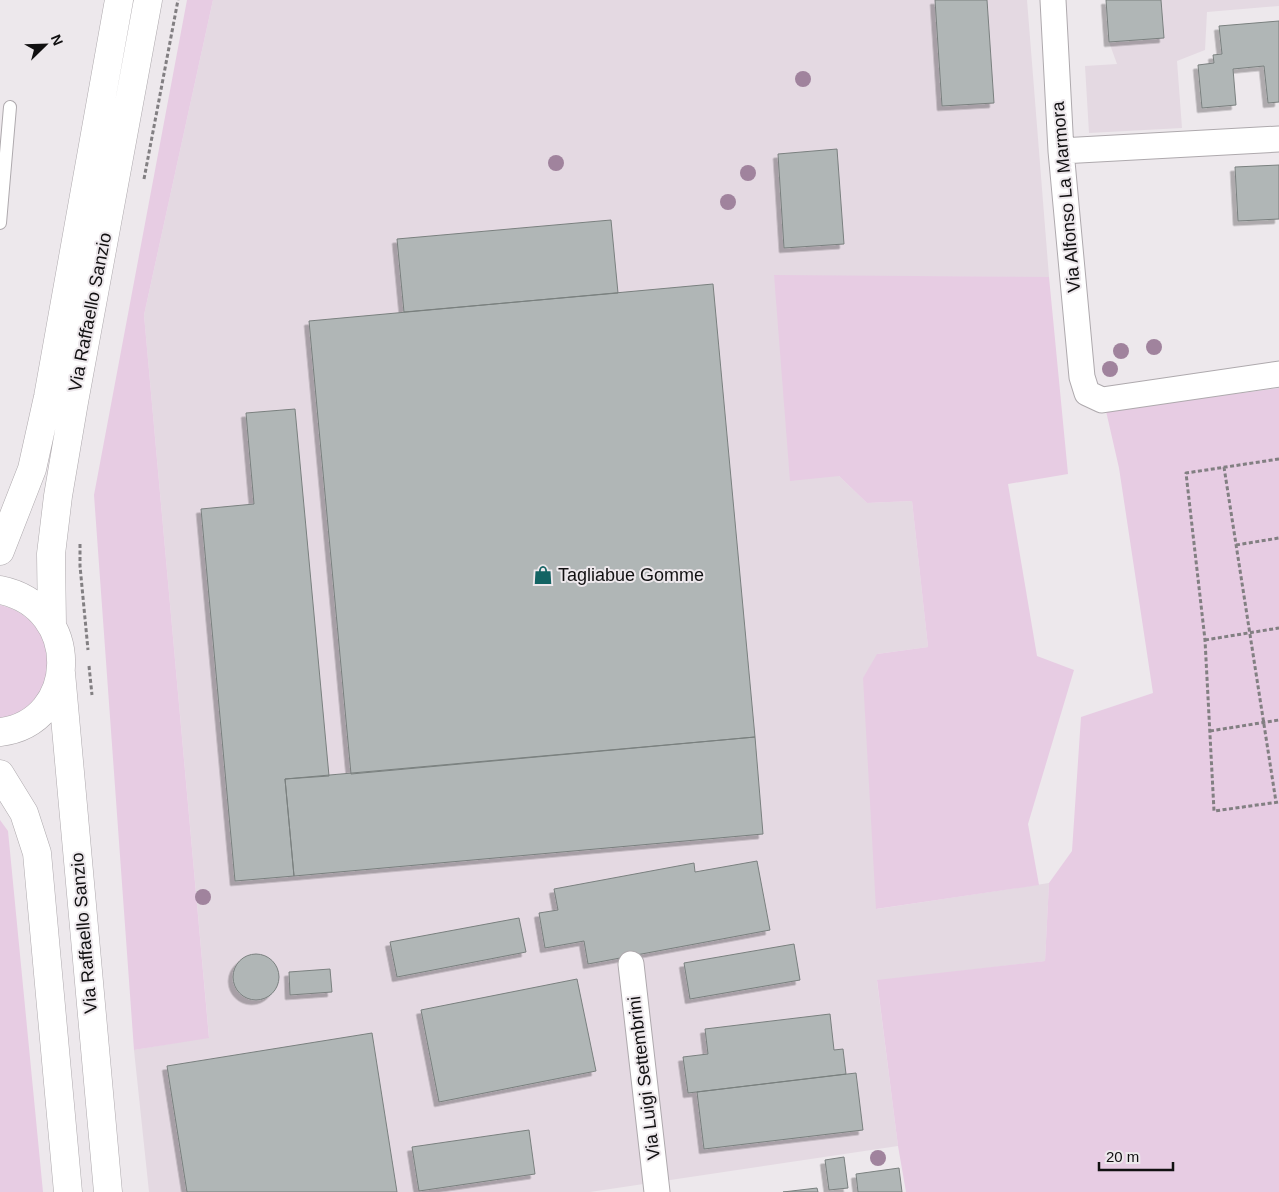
<svg xmlns="http://www.w3.org/2000/svg" width="1279" height="1192" viewBox="0 0 1279 1192" font-family="Arial,sans-serif">
<style>
.built{fill:#e4d9e2}
.green{fill:#e7cce3}
.building{fill:#b0b6b6;stroke:#7a807f;filter:url(#shadow)}
.lines{fill:none;stroke-linecap:round;stroke-linejoin:round}
.service-casing{stroke:#aea9ad;stroke-width:14}
.minor-casing{stroke:#aea9ad;stroke-width:27}
.tertiary-casing{stroke:#aea9ad;stroke-width:29}
.path{stroke:#827f82;stroke-width:3;stroke-dasharray:4 2.5;stroke-linecap:butt}
.service{stroke:#fff;stroke-width:12}
.minor{stroke:#fff;stroke-width:25}
.tertiary{stroke:#fff;stroke-width:28}
.tree{fill:#a0839d}
.labels{text-anchor:middle;stroke-width:4;stroke-linejoin:round;paint-order:stroke}
.street-label{font-size:18px;fill:#111011;stroke:#ede8ec}
.poi-label{font-size:18px;fill:#111011;stroke:#ede8ec;text-anchor:start}
</style>
<defs>
<filter id="shadow"><feDropShadow dx="-4.5" dy="4.5" stdDeviation="0" flood-color="#0004"/></filter>
</defs>
<rect width="100%" height="100%" fill="#ede8ec"/>
<path class="built" d="M213 0H1027L1049 277 774 276 839 476 867 503 912 501 928 647 877 654V909L1049 883 1045 961 877 981 898 1146 590 1192H149L134 1050 209 1037 144 315Z
M1106 0H1279V6L1207 12 1205 50 1177 61 1182 128 1089 133 1085 66 1117 64 1109 42Z"/>
<path class="green" d="M187 0H213L144 315 209 1038 134 1050 94 495Z
M774 275 1049 277 1068 474 1008 484 1037 656 1074 670 1028 824 1039 885 876 909 863 678 877 654 928 647 912 501 867 503 839 476 790 481Z
M1279 388V1192H906L898 1146 877 980 1045 961 1049 883 1072 851 1081 717 1153 693 1119 468 1106 411Z
M0 605C44 615 65 665 33 701 24 710 13 717 0 719Z
M0 820 8 831 43 1192H0Z"/>
<path class="building" d="M935 0H987L994 103 942 106Z
M1106 0H1161L1164 38 1109 42Z
M1279 21V102L1268 103 1264 66 1233 69 1236 105 1202 108 1198 65 1214 63 1213 55 1222 54 1219 26Z
M837 149 844 244 784 248 778 154Z
M1279 165V219L1238 221 1235 167Z
M611 220 618 293 404 312 397 239Z
M713 284 755 737 351 774 309 321Z
M295 409 329 776 285 779 294 876 235 881 201 509 254 504 246 413Z
M755 737 763 834 294 876 285 779Z
M757 861 770 930 588 964 584 941 545 948 539 913 558 910 554 889 694 863 695 872Z
M519 918 526 952 397 977 390 942Z
M794 944 800 980 690 999 684 963Z
M233 977a23 23 0 1 1 46 0a23 23 0 1 1-46 0Z
M330 969 332 992 290 995 289 972Z
M577 979 596 1071 439 1102 421 1010Z
M830 1014 834 1050 843 1049 846 1074 688 1093 683 1057 708 1054 705 1029Z
M372 1033 397 1192H187L167 1066Z
M856 1073 863 1130 704 1149 697 1092Z
M529 1130 535 1174 419 1191 412 1147Z
M844 1157 848 1188 829 1190 825 1160Z
M899 1168 902 1192H858L856 1174Z
M817 1188 818 1192H783Z"/>
<g class="lines">
<g class="service-casing">
<path id="service" d="M0 223 10 107"/>
</g>
<g class="minor-casing">
<path id="minor" d="M1053 0 1061 151 1082 377 1087 393 1102 400 1279 374
M1061 151 1279 139
M631 964 657 1192"/>
</g>
<g class="tertiary-casing">
<path id="tertiary" d="M0 551 32 469 48 397 119 0
M0 590C84 607 79 723 0 732
M52 626 51 554 58 496 74 402 148 0
M61 673 108 1192
M0 774 24 813 37 853 68 1192"/>
</g>
<path class="path" d="M144 179 178 0
M1279 459 1186 473 1205 640 1214 811 1279 802
M1224 467 1276 802
M80 544V566L88 650
M1236 545 1279 538
M1205 640 1279 628
M89 666 92 695
M1210 731 1279 720"/>
<use href="#service" class="service"/>
<use href="#minor" class="minor"/>
<use href="#tertiary" class="tertiary"/>
</g>
<g class="tree">
<circle cx="803" cy="79" r="8"/>
<circle cx="556" cy="163" r="8"/>
<circle cx="748" cy="173" r="8"/>
<circle cx="728" cy="202" r="8"/>
<circle cx="1154" cy="347" r="8"/>
<circle cx="1121" cy="351" r="8"/>
<circle cx="1110" cy="369" r="8"/>
<circle cx="203" cy="897" r="8"/>
<circle cx="878" cy="1158" r="8"/>
</g>
<defs>
<g id="shop-bare" transform="scale(1.5)"><path d="M-5-2.5h2.3a2.7 3.5 0 0 1 5.4 0H5L5.5 6h-11ZM-1.5-2.5h3a1.5 2.3 0 0 0-3 0Z" fill="#136363" stroke="#ede8ec" stroke-width="2.5" paint-order="stroke"/></g>
</defs>
<g fill-rule="evenodd">
<use href="#shop-bare" x="543" y="575"/>
</g>
<g class="labels">
<g class="street-label">
<text transform="translate(1066 197) rotate(-95)" y="6">Via Alfonso La Marmora</text>
<text transform="translate(90 312) rotate(-79)" y="6">Via Raffaello Sanzio</text>
<text transform="translate(84 933) rotate(-95)" y="6">Via Raffaello Sanzio</text>
<text transform="translate(644 1078) rotate(-97)" y="6">Via Luigi Settembrini</text>
</g>
<g class="poi-label">
<text x="558" y="581">Tagliabue Gomme</text>
</g>
</g>
<g transform="translate(45 45) rotate(67)" stroke="#ede8ec" stroke-width="4" paint-order="stroke">
<path d="M0-4L9 19L0 12L-9 19Z" fill="#111011"/>
<text y="-8" font-size="14" font-weight="bold" text-anchor="middle" fill="#111011">N</text>
</g>
<path d="M1099 1162v8h74v-8" fill="none" stroke="#111011" stroke-width="2.5"/>
<text x="1106" y="1162" font-size="15" fill="#111011" stroke="#ede8ec" stroke-width="4" paint-order="stroke">20 m</text>
</svg>
